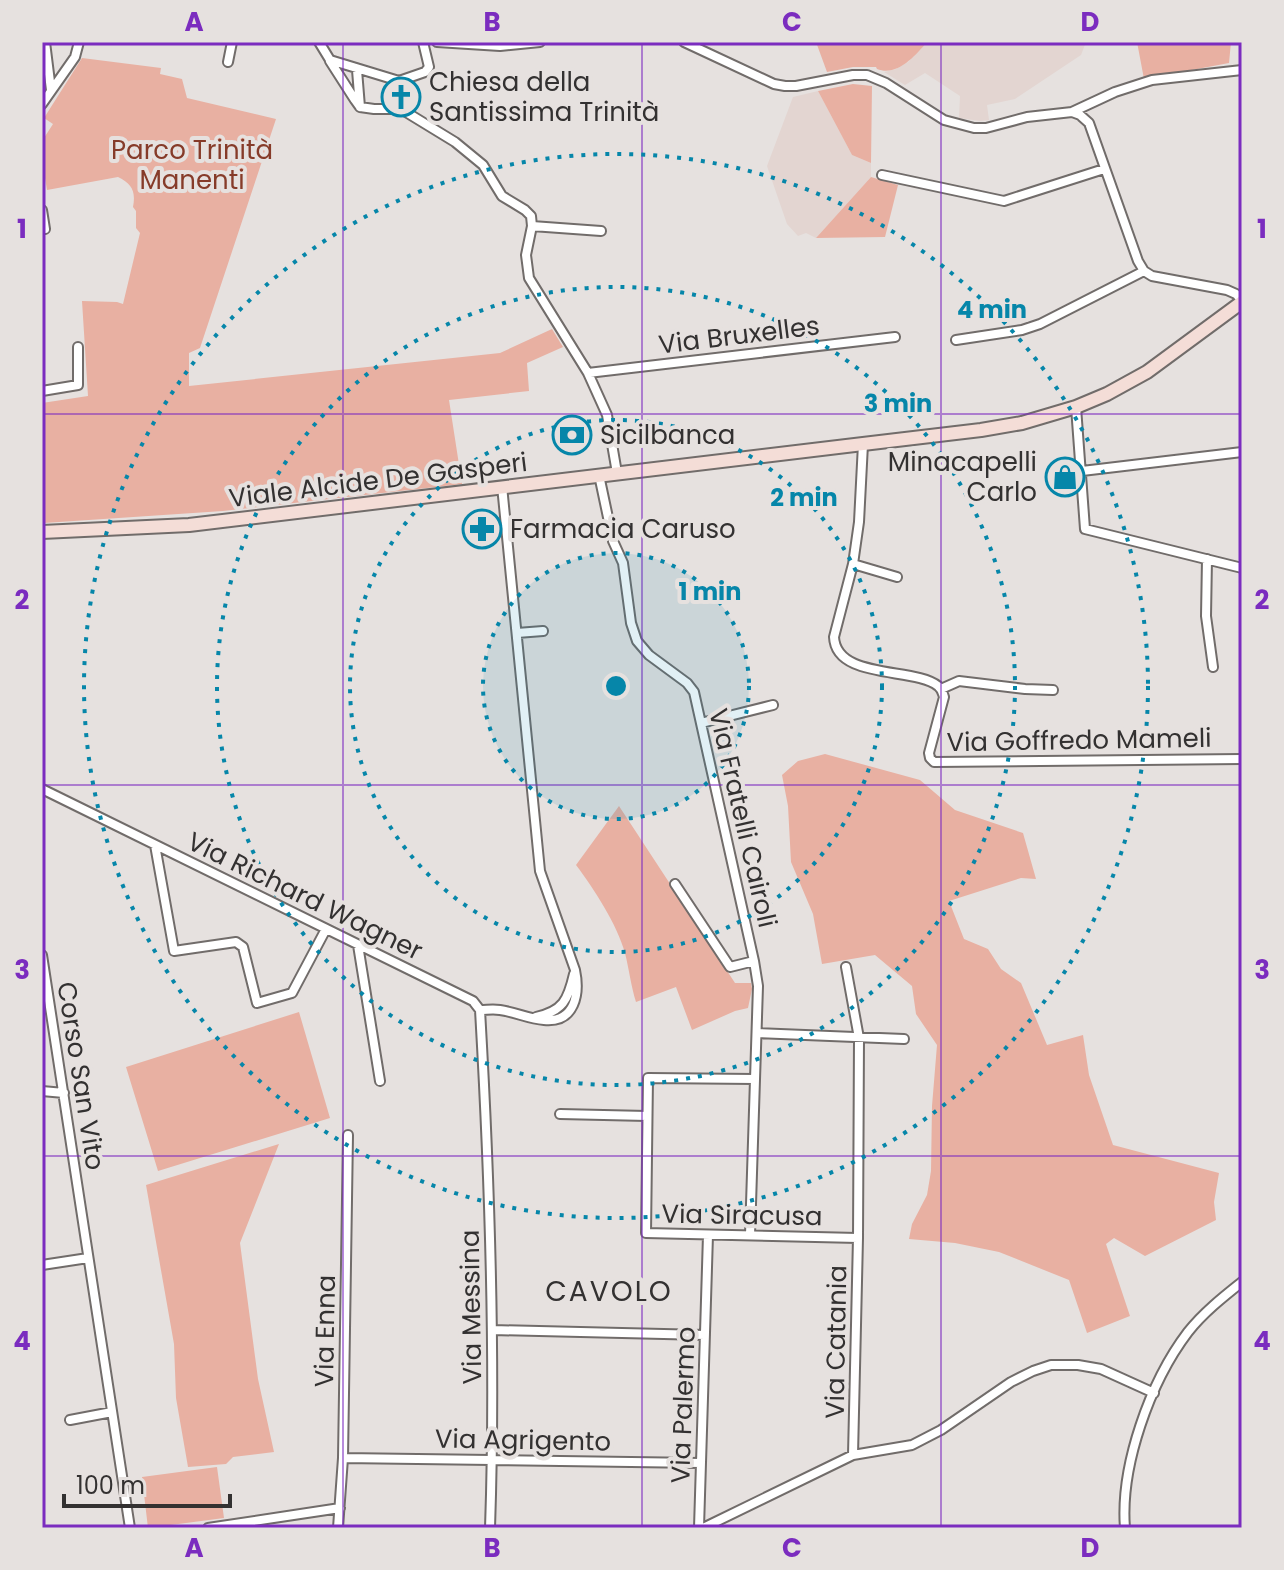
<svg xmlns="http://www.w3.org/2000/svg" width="1284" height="1570" viewBox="0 0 1284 1570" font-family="Poppins,sans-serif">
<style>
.built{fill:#e3d5d1}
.green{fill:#e8b0a2}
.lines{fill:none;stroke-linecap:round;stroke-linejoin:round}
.street-casing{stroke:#716c6a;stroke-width:12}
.secondary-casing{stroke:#716c6a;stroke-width:16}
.street{stroke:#fff;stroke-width:8}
.secondary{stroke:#f4ddd7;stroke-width:12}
.grid{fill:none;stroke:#7b2cbf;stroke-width:2;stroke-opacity:0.55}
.ring{fill:none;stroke:#0686a9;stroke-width:4;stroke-dasharray:4 8}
.labels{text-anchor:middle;stroke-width:8;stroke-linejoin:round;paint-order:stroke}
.poi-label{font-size:26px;fill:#333131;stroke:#e6e1df;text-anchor:start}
.park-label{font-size:26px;fill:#863b29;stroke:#e6e1df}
.street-label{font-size:26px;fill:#333131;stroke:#e6e1df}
.neighbourhood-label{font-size:28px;letter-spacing:2px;fill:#333131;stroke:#e6e1df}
.centre{fill:#0686a9;stroke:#e6e1df;stroke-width:4}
.ring-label{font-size:24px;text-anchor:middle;font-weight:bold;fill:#0686a9;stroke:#e6e1df;stroke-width:8;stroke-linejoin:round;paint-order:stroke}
.neatline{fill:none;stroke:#7b2cbf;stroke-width:3}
.grid-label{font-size:26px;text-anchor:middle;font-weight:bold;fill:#7b2cbf}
</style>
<rect width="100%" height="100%" fill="#e6e1df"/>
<path class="built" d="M927 42H1086L1081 55 1015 99 987 105 989 120 980 121 959 118 960 96 925 73 905 85 884 72 896 69 908 62Z
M818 91 852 155 871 163V177L816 238 806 233 798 236 787 224 767 166 793 97Z"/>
<path class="green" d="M816 42H927C915 56 897 77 877 69L876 67H853L827 72Z
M1137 42H1231L1229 63 1144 79Z
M82 58 161 68 160 74 182 79 187 98 276 119 200 348 189 353V386L500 353 552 329 563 347 527 363 529 391 449 400 462 484 223 511 44 523 42 510V403L88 396 82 301 117 302 123 304 140 233 136 228V211L133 207C136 191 132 184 118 177L47 190 42 160V141L53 124 44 118Z
M853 84 872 86 871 163 852 155 818 91Z
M871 177 898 185 885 237 816 238Z
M825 754 920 780 955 810 1023 833 1036 879 1021 878 949 901 964 939 988 949 1001 969 1021 983 1047 1045 1083 1035 1089 1075 1113 1145 1219 1173 1214 1202 1216 1220 1145 1256 1114 1238 1106 1244 1130 1316 1087 1333 1069 1280 999 1252 955 1243 909 1239 912 1224 927 1195 931 1171 932 1106 937 1045 916 1014 912 986 875 955 822 964 813 914 791 862 788 806 782 775 798 761Z
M619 806 735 983H751L752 989 748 1008 735 1011 692 1030 676 987 636 1002C631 986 629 969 625 953 617 924 594 889 576 865Z
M299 1012 330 1118 158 1171 126 1067Z
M279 1144 240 1243 258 1379 274 1452 233 1457 226 1464 188 1467 176 1398 174 1344 146 1185Z
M217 1467 224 1518 148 1528 142 1477Z"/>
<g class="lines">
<g class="street-casing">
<path id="street" d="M45 42 51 90
M319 42 330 60 399 81 425 72 429 67 423 42
M437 42 500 46 540 42
M684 42 774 84 785 86H796L853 75H867L886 83 944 120 974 128H986L1027 117 1072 112 1115 92 1152 80 1242 70
M330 61 355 100 360 107
M228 62 232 42
M357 70 360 107
M42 104 75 57 79 42
M360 107 374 109H401L455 142 483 165 502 196 525 210 531 216 532 226 526 255 529 278 588 373 607 415 617 473
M1072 112 1080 115 1089 123 1138 261 1144 271 1152 276 1227 290 1236 294 1242 301
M882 175 1004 201 1104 169
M42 210 45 229
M532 226 601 231
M956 340 1022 330 1040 324 1144 271
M588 373 895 337
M42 391 78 385V347
M1076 407 1085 529 1242 568
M863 444 859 522 853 564 834 637C836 680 915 667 938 686 942 689 942 691 944 697L929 753 930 758 934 762 1242 759
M1082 471 1242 452
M599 475 613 541 623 563 631 623 637 641 649 655 687 683 694 692 754 961 758 986 750 1235
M1207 559 1206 616 1213 667
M853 564 897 577
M517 633 543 631
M941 689 959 681 1025 689 1053 690
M701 723 773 705
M42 789 473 1001 480 1010C490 1183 496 1355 490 1528
M155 845 174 951 236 942 243 947 257 1003 292 993 326 929
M675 884 730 967 754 961
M358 945 380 1081
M42 955 130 1528
M846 967 859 1038 858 1238 853 1455
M480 1010C487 1010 493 1009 500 1010 515 1012 529 1019 544 1020 575 1023 580 994 575 970L540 871 502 486
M536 1017C563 1011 568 1000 574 974
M757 1033 904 1039
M755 1079 648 1078 646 1233 858 1238
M42 1091 64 1093
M560 1114 647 1116
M42 1265 88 1258
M493 1330 705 1335
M70 1420 112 1412
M343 1458 701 1463
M208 1528 340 1508
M338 1528 343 1458 348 1135
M699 1528 708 1235
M703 1528 853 1455 912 1445 941 1430 1011 1382 1033 1371 1051 1365H1078L1101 1369 1154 1393
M1125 1528C1120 1466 1150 1382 1188 1332 1203 1313 1223 1297 1242 1282"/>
</g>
<g class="secondary-casing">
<path id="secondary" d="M42 532 189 525 863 444 981 430 1022 423 1076 407 1107 394 1147 372 1242 302"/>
</g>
<use href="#street" class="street"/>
<use href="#secondary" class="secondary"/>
</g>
<path class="grid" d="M343 42V1528M642 42V1528M941 42V1528M42 414H1242M42 785H1242M42 1156H1242"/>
<circle cx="616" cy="686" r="133" fill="#0686a9" fill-opacity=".12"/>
<g class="ring">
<circle cx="616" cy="686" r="133"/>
<circle cx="616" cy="686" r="266"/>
<circle cx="616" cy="686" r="399"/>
<circle cx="616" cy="686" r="532"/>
</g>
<defs>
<g id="church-ring" transform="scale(2)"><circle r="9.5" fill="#e6e1df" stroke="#0686a9" stroke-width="1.5"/><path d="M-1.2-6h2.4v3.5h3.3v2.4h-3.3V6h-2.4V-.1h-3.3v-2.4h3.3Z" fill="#0686a9"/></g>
<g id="bank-ring" transform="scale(2)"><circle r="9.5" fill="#e6e1df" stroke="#0686a9" stroke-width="1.5"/><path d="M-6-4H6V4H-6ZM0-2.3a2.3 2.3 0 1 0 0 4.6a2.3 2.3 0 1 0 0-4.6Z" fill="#0686a9"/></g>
<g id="shop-ring" transform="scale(2)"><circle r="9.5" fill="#e6e1df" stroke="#0686a9" stroke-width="1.5"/><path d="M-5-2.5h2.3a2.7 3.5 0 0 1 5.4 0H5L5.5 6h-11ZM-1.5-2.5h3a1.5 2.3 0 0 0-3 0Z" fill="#0686a9"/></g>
<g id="pharmacy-ring" transform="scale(2)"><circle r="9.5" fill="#e6e1df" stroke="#0686a9" stroke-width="1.5"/><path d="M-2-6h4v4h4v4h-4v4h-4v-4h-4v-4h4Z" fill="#0686a9"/></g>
</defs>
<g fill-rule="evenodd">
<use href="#church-ring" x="401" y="97"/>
<use href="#bank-ring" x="572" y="435"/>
<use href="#shop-ring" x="1065" y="477"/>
<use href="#pharmacy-ring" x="482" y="529"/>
</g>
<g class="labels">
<g class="poi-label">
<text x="429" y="91">Chiesa della<tspan x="429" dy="30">Santissima Trinità</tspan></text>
<text x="600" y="444">Sicilbanca</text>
<text x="1037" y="471" text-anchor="end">Minacapelli<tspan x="1037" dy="30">Carlo</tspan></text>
<text x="510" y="538">Farmacia Caruso</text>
</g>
<g class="park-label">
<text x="192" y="159">Parco Trinità<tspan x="192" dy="30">Manenti</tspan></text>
</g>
<g class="street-label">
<text transform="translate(739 335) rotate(-7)" y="9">Via Bruxelles</text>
<text transform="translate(378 480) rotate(-7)" y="9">Viale Alcide De Gasperi</text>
<text transform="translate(1079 740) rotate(-1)" y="9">Via Goffredo Mameli</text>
<text transform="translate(743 818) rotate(77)" y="9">Via Fratelli Cairoli</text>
<text transform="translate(305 896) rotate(26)" y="9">Via Richard Wagner</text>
<text transform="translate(81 1076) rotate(81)" y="9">Corso San Vito</text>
<text transform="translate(742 1215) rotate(1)" y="9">Via Siracusa</text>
<text transform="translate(471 1307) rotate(-91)" y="9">Via Messina</text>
<text transform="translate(325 1331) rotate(-89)" y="9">Via Enna</text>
<text transform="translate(836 1342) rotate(-89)" y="9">Via Catania</text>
<text transform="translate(683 1405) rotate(-88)" y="9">Via Palermo</text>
<text transform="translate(523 1440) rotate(1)" y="9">Via Agrigento</text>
</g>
<g class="neighbourhood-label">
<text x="609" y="1301">CAVOLO</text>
</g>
</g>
<circle cx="616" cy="686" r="12" class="centre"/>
<g class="ring-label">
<text x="992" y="318">4 min</text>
<text x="898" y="412">3 min</text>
<text x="804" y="506">2 min</text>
<text x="710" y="600">1 min</text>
</g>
<rect width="1284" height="1570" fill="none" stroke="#e6e1df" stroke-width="88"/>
<path d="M64 1494v12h166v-12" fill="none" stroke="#333131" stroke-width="4"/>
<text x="76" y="1494" font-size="24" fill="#333131" stroke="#e6e1df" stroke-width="6" paint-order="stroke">100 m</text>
<rect x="44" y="44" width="1196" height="1482" class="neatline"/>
<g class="grid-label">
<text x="194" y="31">A</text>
<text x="492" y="31">B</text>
<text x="792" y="31">C</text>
<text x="1090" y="31">D</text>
<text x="22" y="238">1</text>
<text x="1262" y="238">1</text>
<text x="22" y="609">2</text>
<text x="1262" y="609">2</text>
<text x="22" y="979">3</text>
<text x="1262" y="979">3</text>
<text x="22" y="1350">4</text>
<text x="1262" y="1350">4</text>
<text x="194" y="1557">A</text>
<text x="492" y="1557">B</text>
<text x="792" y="1557">C</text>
<text x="1090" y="1557">D</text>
</g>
</svg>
